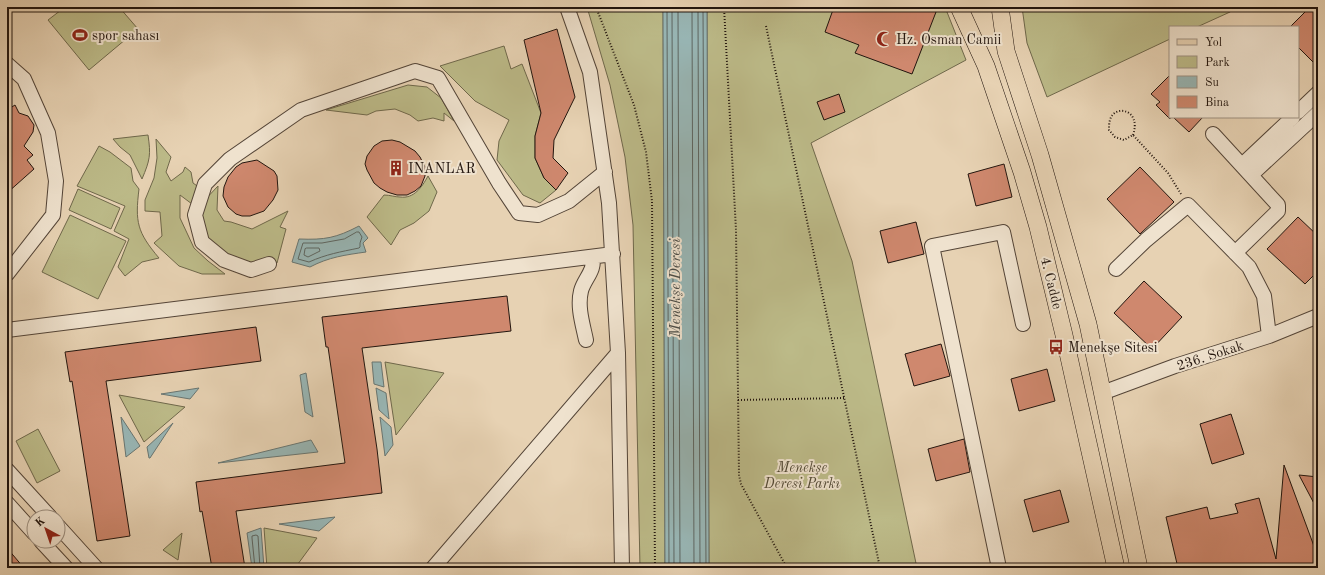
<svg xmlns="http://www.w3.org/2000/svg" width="1325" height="575" viewBox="0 0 1325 575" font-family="'Old Standard TT',serif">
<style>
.green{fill:#bcba88;stroke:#6f684b}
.water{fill:#98b6b5;stroke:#697672}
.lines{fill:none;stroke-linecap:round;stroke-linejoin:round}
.shore{stroke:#5d6662;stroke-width:1}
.building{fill:#cf886e;stroke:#22150e}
.minor-casing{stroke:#534437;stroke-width:16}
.major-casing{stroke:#22150e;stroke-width:18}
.path{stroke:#22150e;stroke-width:2;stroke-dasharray:1 2;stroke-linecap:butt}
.minor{stroke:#efe2ce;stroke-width:14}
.major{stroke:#e7d2b3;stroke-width:17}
.labels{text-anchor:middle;stroke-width:4;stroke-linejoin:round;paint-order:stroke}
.poi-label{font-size:14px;fill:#22150e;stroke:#efe2ce;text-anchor:start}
.street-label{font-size:14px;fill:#22150e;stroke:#efe2ce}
.park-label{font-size:14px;font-style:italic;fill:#504733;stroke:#efe2ce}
.water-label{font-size:15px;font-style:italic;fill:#4b4d48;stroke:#efe2ce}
</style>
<rect width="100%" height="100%" fill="#e7d2b3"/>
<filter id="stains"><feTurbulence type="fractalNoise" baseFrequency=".005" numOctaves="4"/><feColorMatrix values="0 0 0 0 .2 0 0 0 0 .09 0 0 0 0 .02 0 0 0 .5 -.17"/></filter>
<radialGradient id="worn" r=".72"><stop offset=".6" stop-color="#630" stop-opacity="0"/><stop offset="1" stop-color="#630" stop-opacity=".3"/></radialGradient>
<path class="green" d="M65 7H119L138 29 89 70 48 20Z
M587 7H663L665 568H640L633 225 625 157 610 85Z
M707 7H945L966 60 811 143 852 261 917 568H709Z
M1022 7H1236L1230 12 1197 27H1170V39L1047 97 1027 43Z
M504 46 511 69 522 64 541 113 535 136V158L544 178 556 190 540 203 523 195 497 160 499 141 509 120 475 101 440 66Z
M408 85 427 87 441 98 454 121 444 113V121L433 118 418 121 410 115 395 109 376 111 367 115 326 110Z
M148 135C151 155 150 160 142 179L130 155 120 147 113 139Z
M156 139 171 157 166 172 171 181 183 172 185 167 191 172 193 183 200 188 192 204 180 195V218L194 248 208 261 225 274H202L179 266 154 243 162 236 160 212 145 211V200L154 178 157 158Z
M99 146 110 152 131 168 133 181 139 189C135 222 137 232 159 258L142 262 125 276 118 267 129 239 114 231 125 206 77 186Z
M428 176 437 192 429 211 414 223 400 230 391 245 367 217 384 195C390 195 395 197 400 197 414 199 422 187 428 176Z
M218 186 217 210 224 221 231 222 252 229 288 211 280 227 286 229 277 263 259 261 242 264 208 241 202 229 201 204Z
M78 189 120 208 111 229 69 210Z
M70 215 126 241 98 299 42 272Z
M385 362 444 373 396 435Z
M119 395 185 407 144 442Z
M38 429 60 471 37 483 16 441Z
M264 528 317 538 295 568H267Z
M182 533 178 560 163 550Z"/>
<path class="water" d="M663 7H707L709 568H665Z
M359 226 368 238 363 243 366 252C345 255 329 257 310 267L292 262 299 239C325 240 336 238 359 226Z
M372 362H381L384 387 374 384Z
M306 373 313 417 305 412 300 375Z
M199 388 190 399 161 394Z
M376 388 386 393 389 419 379 410Z
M121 417 140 446 126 457Z
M380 417 391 427 393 445 385 456Z
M173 423 150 458H149L147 447Z
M311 440 318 452 218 463Z
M335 517 319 531 279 524Z
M261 528 264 568H252L247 533Z"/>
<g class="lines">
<path class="shore" d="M667 7 669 568
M672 7 674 568
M678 7 680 568
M692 7 694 568
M698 7 700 568
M703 7 706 568
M357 232H359L362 237 360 243V247L359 248C340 252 327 254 309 262L298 259 303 243H322L344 239Z
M307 248H319L320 251 308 257 304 255 305 249Z
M255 568 252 538V536L256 535 258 536 260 568"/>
</g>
<path class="building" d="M834 7H924L936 12 912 74 855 53 859 45 825 32Z
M1310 7H1318V57L1313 62 1298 47V27H1290Z
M557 29 575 97 554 140 553 158 568 173 556 190 544 178 535 158V136L541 113 524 40Z
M1170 75V119L1156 105 1160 102 1151 94Z
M839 94 845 112 824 120 817 102Z
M15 105 19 113 28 116 34 125 33 132 24 146 33 155 27 160 34 169 7 193V110Z
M1173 117H1203L1189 132Z
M392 140 400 142 415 151 420 157 425 167V176L421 186 415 191 407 195H397L387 192 380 188 374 183 367 170 365 164 367 156 374 146 382 141Z
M257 160 274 171 277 176 278 190 273 200 264 211 250 216H242L236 214 228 207 223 196 224 187 228 177 236 167 242 163Z
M1004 164 1012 197 976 206 968 174Z
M1140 167 1174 202 1140 234 1107 199Z
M1298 217 1318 236V271L1305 284 1267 249Z
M916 222 924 254 888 263 880 231Z
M1144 281 1182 317 1152 349 1114 313Z
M507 296 511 331 362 348 377 449 382 493 236 511 245 568H212L202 511 200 512 196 482 345 463 328 347H326L322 317Z
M256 327 261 361 106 381 130 536 97 541 72 381 70 382 65 352Z
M941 344 950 376 914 386 905 354Z
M1047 369 1055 401 1019 411 1011 379Z
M1231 414 1244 454 1212 464 1200 424Z
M964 439 970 472 936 481 928 449Z
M1284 465 1318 557V564L1308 568H1178L1166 517 1207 507 1210 519 1238 513 1235 504 1259 498 1276 559Z
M1299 475 1318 477V511Z
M1060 490 1069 522 1033 532 1024 500Z
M7 548 24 568H7Z"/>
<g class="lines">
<g class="minor-casing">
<path id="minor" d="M567 7 590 72 609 203 618 353 622 568
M7 64 24 79 48 133 56 181 53 215 7 274
M1298 112 1318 93
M1213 134 1278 205V211L1235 253
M1242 165 1293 117
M1251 175 1318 113
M269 264 251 270 224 260 202 242 195 215 205 184 230 159 301 110 415 71 438 78 499 183 519 213 538 215 569 201 605 172
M1116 269 1146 240 1188 205 1249 267 1264 296 1269 336
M7 330 613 254
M586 340C583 325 577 307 581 291 584 279 596 270 592 257
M1102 393 1175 366 1269 336 1318 316
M7 470 50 517
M7 503 34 533
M58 526 96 568
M41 541 66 568
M433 568 618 353
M999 568 932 246 1003 232 1023 324"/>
</g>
<g class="major-casing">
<path id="major" d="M959 7 986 66 1022 172 1038 227 1064 335 1116 568
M1000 7 1006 51 1040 155 1088 324 1139 568"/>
</g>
<path class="path" d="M596 7 634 105 646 152 652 201 655 568
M724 7 736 230 739 475 741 484 787 568
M766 26 880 568
M1133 135C1142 109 1114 104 1110 120 1109 123 1109 127 1109 130L1115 137 1124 140 1133 135 1168 173 1181 194
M738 400 844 398"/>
<use href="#minor" class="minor"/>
<use href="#major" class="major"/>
</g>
<defs>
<g id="stadium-bare" transform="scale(1.2)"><path d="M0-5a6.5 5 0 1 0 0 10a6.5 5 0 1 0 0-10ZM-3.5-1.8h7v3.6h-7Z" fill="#8f2418" stroke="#efe2ce" stroke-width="2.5" paint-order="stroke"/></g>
<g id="mosque-bare" transform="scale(1.2)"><path d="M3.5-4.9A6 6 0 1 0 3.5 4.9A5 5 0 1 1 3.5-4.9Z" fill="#8f2418" stroke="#efe2ce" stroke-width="2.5" paint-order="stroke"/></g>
<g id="building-bare" transform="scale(1.2)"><path d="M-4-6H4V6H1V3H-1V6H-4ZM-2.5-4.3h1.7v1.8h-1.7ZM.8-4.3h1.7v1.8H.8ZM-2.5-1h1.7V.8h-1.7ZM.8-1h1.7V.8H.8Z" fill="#8f2418" stroke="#efe2ce" stroke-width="2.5" paint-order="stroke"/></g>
<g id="bus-bare" transform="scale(1.2)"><path d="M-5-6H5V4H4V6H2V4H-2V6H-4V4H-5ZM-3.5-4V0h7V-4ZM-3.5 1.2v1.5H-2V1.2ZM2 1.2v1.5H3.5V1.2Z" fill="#8f2418" stroke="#efe2ce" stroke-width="2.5" paint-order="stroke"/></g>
</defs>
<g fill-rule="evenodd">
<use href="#stadium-bare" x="80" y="35"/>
<use href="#mosque-bare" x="884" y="39"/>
<use href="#building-bare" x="396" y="168"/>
<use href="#bus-bare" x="1056" y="347"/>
</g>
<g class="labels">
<g class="poi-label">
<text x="92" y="40">spor sahası</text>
<text x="896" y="44">Hz. Osman Camii</text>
<text x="408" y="173">INANLAR</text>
<text x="1068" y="352">Menekşe Sitesi</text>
</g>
<g class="street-label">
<text transform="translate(1052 283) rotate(76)" y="5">4. Cadde</text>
<text transform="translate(1210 355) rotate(-18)" y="5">236. Sokak</text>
</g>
<g class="park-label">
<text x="802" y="472">Menekşe<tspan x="802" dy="16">Deresi Parkı</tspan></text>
</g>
<g class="water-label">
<text transform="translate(675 288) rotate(-90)" y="5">Menekşe Deresi</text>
</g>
</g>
<rect width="1325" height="575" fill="none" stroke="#e7d2b3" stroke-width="24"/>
<rect x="8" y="8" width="1309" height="559" fill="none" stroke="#22150e" stroke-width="2"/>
<rect x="12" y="12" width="1301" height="551" fill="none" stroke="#22150e"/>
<rect x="1169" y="26" width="130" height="92" fill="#efe2ce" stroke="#9d9081"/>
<rect x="1177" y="39" width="20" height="6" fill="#e7d2b3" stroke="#9d9081"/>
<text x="1205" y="46" font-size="12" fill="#22150e">Yol</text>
<rect x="1177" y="56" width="20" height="12" fill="#bcba88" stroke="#9d9081"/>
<text x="1205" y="66" font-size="12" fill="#22150e">Park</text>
<rect x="1177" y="76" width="20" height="12" fill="#98b6b5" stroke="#9d9081"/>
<text x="1205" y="86" font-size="12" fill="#22150e">Su</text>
<rect x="1177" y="96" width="20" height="12" fill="#cf886e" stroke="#9d9081"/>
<text x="1205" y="106" font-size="12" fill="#22150e">Bina</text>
<g transform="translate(46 529) rotate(320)"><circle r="19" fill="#efe2ce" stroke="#9d9081"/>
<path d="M0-3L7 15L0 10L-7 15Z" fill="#8f2418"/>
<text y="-6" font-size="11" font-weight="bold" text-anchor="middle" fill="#22150e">K</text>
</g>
<rect width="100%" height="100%" filter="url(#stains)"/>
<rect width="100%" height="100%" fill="url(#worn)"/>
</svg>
